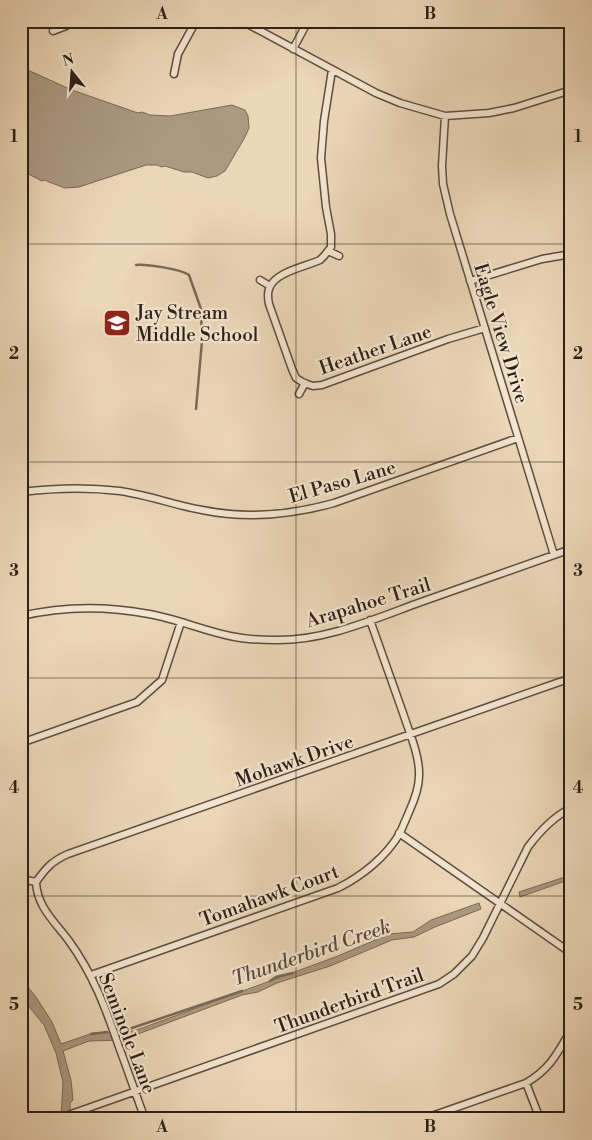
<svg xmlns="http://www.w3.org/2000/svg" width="592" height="1140" viewBox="0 0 592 1140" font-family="'Libre Bodoni',serif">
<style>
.water{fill:#ab9981;stroke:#796956}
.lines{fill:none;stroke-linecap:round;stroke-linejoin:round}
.stream{stroke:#796956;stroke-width:2.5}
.street-casing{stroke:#5d4e3e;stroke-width:9}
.street{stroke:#f3e5d1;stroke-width:6}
.grid{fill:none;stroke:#2d2015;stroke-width:1;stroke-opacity:0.55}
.labels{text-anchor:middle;stroke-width:4.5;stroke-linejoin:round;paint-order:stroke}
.poi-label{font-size:19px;fill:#2d2015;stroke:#f3e5d1;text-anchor:start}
.street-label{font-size:19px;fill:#2d2015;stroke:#f3e5d1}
.water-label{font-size:20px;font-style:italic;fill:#594a3b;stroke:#f3e5d1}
.neatline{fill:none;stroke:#2d2015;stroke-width:2}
.grid-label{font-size:16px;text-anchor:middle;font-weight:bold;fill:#2d2015}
</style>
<rect width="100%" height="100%" fill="#ecd7b8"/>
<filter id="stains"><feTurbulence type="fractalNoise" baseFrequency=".004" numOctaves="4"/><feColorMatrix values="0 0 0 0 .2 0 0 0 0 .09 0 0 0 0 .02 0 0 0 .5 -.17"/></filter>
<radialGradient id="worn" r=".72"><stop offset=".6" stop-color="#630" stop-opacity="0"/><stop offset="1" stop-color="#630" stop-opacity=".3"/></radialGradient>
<path class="water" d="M21 67 72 90 138 113 142 112 150 115 170 116 232 105 245 110 248 116 249 128 244 139 225 171 217 176 208 178 192 172H184L165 166 162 167 157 165H146L79 187 65 188 49 182 45 180 42 181 21 170Z
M571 875V879L520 897 519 892Z
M479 903 481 909 435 927 414 937 392 940 330 966 277 983 258 992 242 995 122 1040 89 1041 63 1051 71 1080 73 1100 70 1103V1119H61L63 1082 56 1053 44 1025 21 997V979L36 997 52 1022 61 1044 93 1033 134 1031 338 956 389 934 413 932 431 920Z"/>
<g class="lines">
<path class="stream" d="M136 265C146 264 181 269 189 275L201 309 202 341 196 409
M270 981 276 977 293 973
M120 1030 129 1029 242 991
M91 1034 107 1032"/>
<g class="street-casing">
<path id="street" d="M242 21 376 93 400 103 445 116 489 113 514 108 571 90
M53 31 66 26 69 21
M293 49 308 21
M332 70 324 121 321 158 326 207 331 234V247L324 256 320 260C305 267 274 272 269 289 267 294 268 299 269 304L292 369 296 378 304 383 313 386 322 385 448 339 485 328
M174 74 178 54 196 21
M445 116 442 166 443 184 450 214 554 555
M328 251 339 256
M260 280 270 286
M470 281 542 259 571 254
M299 394 305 383
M21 492C54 488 87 487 120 491 148 495 174 505 202 510 246 519 291 515 334 503L518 438
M21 616C63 606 107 606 149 614 177 619 202 630 230 636 244 639 260 640 275 640 325 641 374 619 421 602 471 584 521 567 571 549
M21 743 137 702 162 680 181 622
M399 833 571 953
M21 879 36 882
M36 882C46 868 52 861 68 854L571 678
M36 882C37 907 55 922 69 941 93 974 106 1009 119 1047 128 1071 136 1095 145 1119
M91 975 338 888C362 876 386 857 400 833 403 826 406 819 409 812 414 801 419 788 419 776 420 756 409 732 403 713 392 682 381 651 370 620
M526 1083 540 1119
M57 1119 439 984 454 974 472 956 483 938 528 847C540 831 553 817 571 808
M423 1119 526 1083C550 1069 557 1054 571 1030"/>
</g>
<use href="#street" class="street"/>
</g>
<path class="grid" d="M296 21V1119M21 244H571M21 462H571M21 678H571M21 896H571"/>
<defs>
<g id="school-square" transform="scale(1.4375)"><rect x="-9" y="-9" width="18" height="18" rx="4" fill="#8f2418" stroke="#f3e5d1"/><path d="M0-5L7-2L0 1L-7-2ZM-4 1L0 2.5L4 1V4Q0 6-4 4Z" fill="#fff"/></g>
</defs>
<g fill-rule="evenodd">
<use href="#school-square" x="117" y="323"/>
</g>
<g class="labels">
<g class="poi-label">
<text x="136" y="319">Jay Stream<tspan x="136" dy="22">Middle School</tspan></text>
</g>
<g class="street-label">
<text transform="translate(502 333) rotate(73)" y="7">Eagle View Drive</text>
<text transform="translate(375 349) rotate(-19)" y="7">Heather Lane</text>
<text transform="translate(342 481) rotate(-16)" y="7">El Paso Lane</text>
<text transform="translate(368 602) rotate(-17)" y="7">Arapahoe Trail</text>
<text transform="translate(294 760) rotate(-19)" y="7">Mohawk Drive</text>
<text transform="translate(269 895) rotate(-20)" y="7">Tomahawk Court</text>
<text transform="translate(349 1000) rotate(-20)" y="7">Thunderbird Trail</text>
<text transform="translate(128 1033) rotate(69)" y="7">Seminole Lane</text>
</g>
<g class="water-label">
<text transform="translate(311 952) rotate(-19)" y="7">Thunderbird Creek</text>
</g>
</g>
<rect width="592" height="1140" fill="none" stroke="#ecd7b8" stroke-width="55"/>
<g transform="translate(72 72) rotate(343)" stroke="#f3e5d1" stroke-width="4" paint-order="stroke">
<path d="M0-4L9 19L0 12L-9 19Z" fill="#2d2015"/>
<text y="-8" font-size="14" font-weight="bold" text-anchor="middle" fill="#2d2015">N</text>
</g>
<rect x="28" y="28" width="536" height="1084" class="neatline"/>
<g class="grid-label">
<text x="162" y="19">A</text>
<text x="430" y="19">B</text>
<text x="14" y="142">1</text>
<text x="578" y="142">1</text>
<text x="14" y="359">2</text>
<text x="578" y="359">2</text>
<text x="14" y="576">3</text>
<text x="578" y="576">3</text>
<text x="14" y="793">4</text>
<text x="578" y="793">4</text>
<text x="14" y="1010">5</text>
<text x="578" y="1010">5</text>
<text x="162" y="1132">A</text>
<text x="430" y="1132">B</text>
</g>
<rect width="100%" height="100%" filter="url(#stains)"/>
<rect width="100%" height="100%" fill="url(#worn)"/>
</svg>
